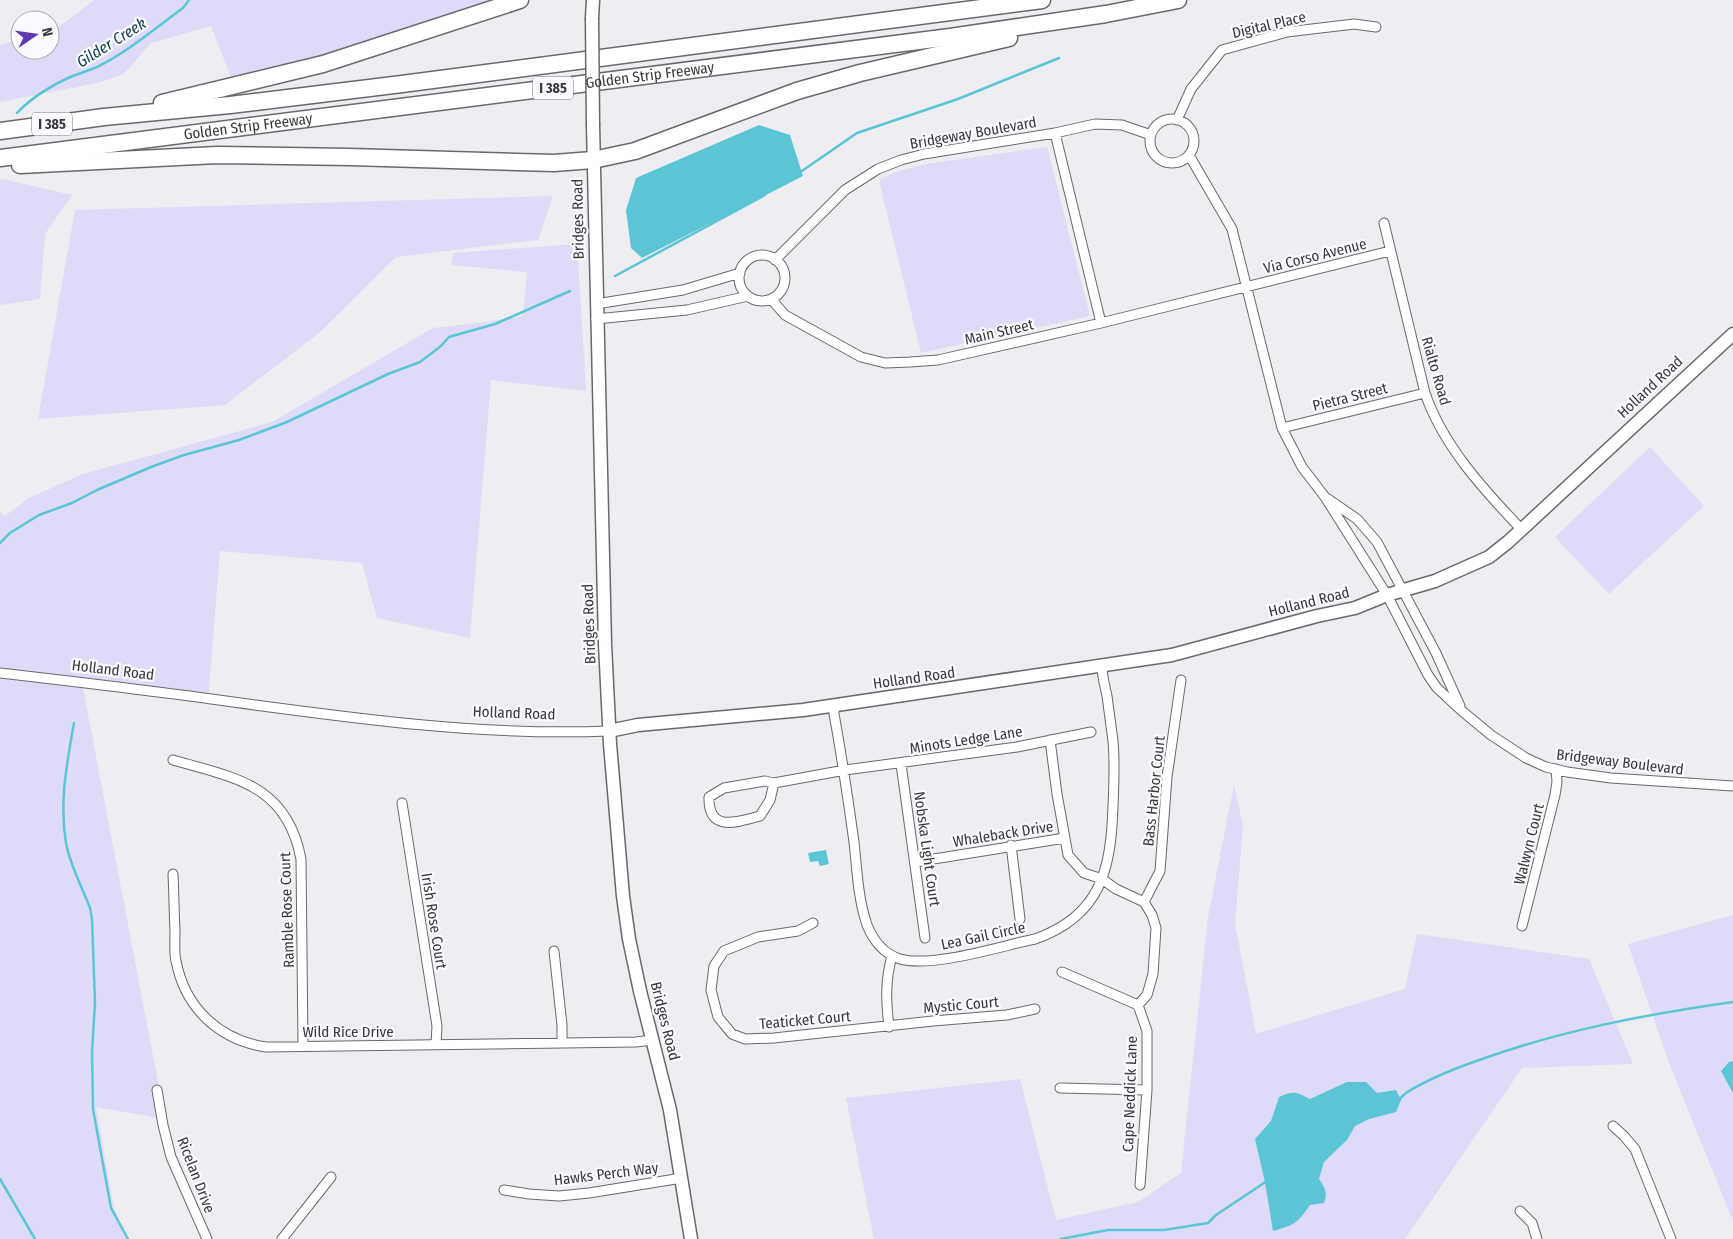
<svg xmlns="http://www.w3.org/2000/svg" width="1733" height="1239" viewBox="0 0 1733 1239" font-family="'Fira Sans Condensed',sans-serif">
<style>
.green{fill:#dddbf7}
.water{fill:#5bc5d6}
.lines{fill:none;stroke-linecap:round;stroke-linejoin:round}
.stream{stroke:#5bc5d6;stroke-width:2.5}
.street-casing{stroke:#69696d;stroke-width:11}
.secondary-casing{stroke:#69696d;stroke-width:15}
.highway-casing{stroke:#69696d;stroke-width:19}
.street{stroke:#fff;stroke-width:9}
.secondary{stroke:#fff;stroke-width:12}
.highway{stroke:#fff;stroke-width:16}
.secondary-bridge-casing{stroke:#69696d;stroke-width:15;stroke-linecap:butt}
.secondary-bridge{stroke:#fff;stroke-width:12}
.labels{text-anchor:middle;stroke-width:4.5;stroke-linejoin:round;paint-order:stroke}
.shield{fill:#fbfafe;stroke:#727275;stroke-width:1}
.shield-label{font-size:14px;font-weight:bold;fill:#38383a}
.street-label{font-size:15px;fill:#38383a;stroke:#fbfafe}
.water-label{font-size:16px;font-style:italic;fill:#114249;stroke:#fbfafe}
</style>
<rect width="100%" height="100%" fill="#ededf2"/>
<path class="green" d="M94 0H494L375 41 232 80 211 26 151 43 124 74 97 83 0 102V45L20 39V50H50V30L56 29Z
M1047 147 1090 316 921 353 879 180 896 172 926 164Z
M2 179 72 195 45 234 40 299 0 305V180Z
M553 196 538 240 396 257 319 333 225 405 38 419 75 210Z
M577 244 586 391 491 380 470 638 377 618 362 563 220 551 208 701 82 683 165 1119 96 1107 114 1208 128 1239H0V512L5 516 29 498 83 474 272 422 433 328 486 322 523 316 527 272 451 265 453 253Z
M1650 447 1704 506 1609 594 1555 537Z
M1234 785 1243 826 1235 923 1256 1034 1405 989 1417 934 1589 959 1633 1064 1522 1068 1405 1239H874L846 1098 1020 1079 1056 1220 1138 1202 1181 1173 1208 917Z
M1733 915V1221L1669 1063 1628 944Z"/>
<path class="water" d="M759 125 790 135 803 176 642 258 631 248 626 210 636 178Z
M826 850 829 864 820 866 818 861 810 862 808 853Z
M1733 1061V1093L1721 1071 1729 1062Z
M1347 1082H1366L1377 1093 1396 1090 1401 1100 1396 1112 1369 1119 1355 1126 1347 1140 1324 1162 1319 1179C1325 1188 1328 1192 1324 1203L1310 1205C1297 1224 1294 1225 1273 1231L1265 1182 1255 1139 1271 1121 1279 1097C1293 1090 1297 1092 1310 1099Z"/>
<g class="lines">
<path class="stream" d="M17 113C31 98 49 87 68 78 77 74 87 71 97 67 126 53 157 27 183 8L189 0
M799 173 857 133 958 99 1059 58
M615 276 765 195
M0 543 10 533 39 515 72 503 97 490 151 467 184 455 239 440 287 422 388 374 420 362 441 346 449 337 495 324 570 291
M74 723C67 763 59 802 66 843 70 865 82 887 90 908L92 919 95 1003 92 1052 93 1109 111 1208 128 1239
M1398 1100C1402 1098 1403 1095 1406 1093 1429 1078 1456 1068 1482 1059 1563 1030 1648 1014 1733 1002
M0 1179 35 1239
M1061 1239 1108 1230H1164L1208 1223 1216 1215 1267 1181"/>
<g class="street-casing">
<path id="street" d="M1150 141a22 22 0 1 1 44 0a22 22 0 1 1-44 0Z
M1177 120 1191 89 1222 50 1287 32 1354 24 1376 27
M1055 133 1101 323
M1189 155 1232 229 1282 428 1302 467 1325 497 1387 595 1428 675 1437 688 1462 711 1491 735 1526 758 1546 767 1567 772 1611 778 1733 786
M1384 223 1425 393C1443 446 1484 490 1522 530
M739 278a23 23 0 1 1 46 0a23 23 0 1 1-46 0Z
M775 260 845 190 878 169 901 160 924 154 1055 133 1095 124 1122 125 1151 135
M771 299 785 315 861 357 885 363 910 362 938 360 1101 323 1390 251
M596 304 683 290 740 273
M596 319 687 310 748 296
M1282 428 1425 393
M1328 499 1357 519 1377 542 1436 653 1460 706
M0 673C78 682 155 691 233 702 358 719 483 736 609 731
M834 706V714C842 757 848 799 854 842 857 869 858 899 867 925 873 940 884 954 900 959 933 968 1001 946 1035 939 1101 916 1111 869 1113 806 1114 784 1115 763 1113 741 1111 726 1109 711 1107 696 1105 686 1102 677 1102 666
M1050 740 1057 794 1068 855 1084 873 1102 879 1116 889 1144 902 1152 915 1156 928 1153 974 1147 995 1138 1005
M173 760C236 778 287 785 301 859L303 1045
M901 764 925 938
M774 783 765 781 724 788 709 797C708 833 737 822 760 816L770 800 774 783 845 770 1017 747 1091 732
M402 803 437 1026 436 1044
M1011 845 1020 919
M915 862 1065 838
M173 874C174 893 174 912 175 931 175 941 174 952 176 961 185 1008 219 1040 266 1047L636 1042 652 1040
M1144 902 1160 871 1167 777 1181 680
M813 923 798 931 758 937 724 951 714 966 711 990 718 1017 732 1034 745 1039 774 1038 933 1021 1007 1015 1035 1009
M1522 926 1555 795 1557 782 1556 769
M554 951 562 1025V1042
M1062 972 1138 1005
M1138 1005 1147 1031V1090L1140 1185
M889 1027C886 1002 885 980 892 956
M1060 1088 1147 1090
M157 1090 163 1125 171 1157 207 1239
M1613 1126 1624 1136 1635 1149 1671 1239
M504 1190 529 1194 559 1196 589 1193 682 1178
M1520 1211 1532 1223 1537 1239
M282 1239 331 1177"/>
</g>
<g class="secondary-casing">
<path id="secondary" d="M592 18 593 0
M593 125 605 644 610 744 623 896 629 939 640 991 670 1110 691 1239
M609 731 638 725 803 710 1172 655 1317 616 1355 608 1387 595 1435 581 1489 557 1508 542 1733 334"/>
</g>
<g class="highway-casing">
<g id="highway">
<path d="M162 103 323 64 520 0"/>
<path d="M0 131 104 117 230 105 402 84 1042 0"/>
<path id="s1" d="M0 158 950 37 1106 14 1178 0"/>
<path d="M20 165 217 155 350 157 554 163 593 160 635 151 797 91 860 73 1009 38"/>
</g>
</g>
<use href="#street" class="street"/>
<use href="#secondary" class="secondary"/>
<use href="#highway" class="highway"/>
<g class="secondary-bridge-casing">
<path id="secondary-bridge" d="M592 18 593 125"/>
</g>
<use href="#secondary-bridge" class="secondary-bridge"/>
</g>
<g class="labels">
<g class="shield">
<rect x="533" y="76.5" width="40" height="23" rx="4"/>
<rect x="32" y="112.5" width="40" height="23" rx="4"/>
</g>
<g class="shield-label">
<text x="553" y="93">I 385</text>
<text x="52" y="129">I 385</text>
</g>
<g class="street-label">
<text transform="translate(1269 25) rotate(-13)" y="5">Digital Place</text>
<text dy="5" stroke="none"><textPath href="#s1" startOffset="655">Golden Strip Freeway</textPath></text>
<text dy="5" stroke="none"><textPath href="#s1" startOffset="250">Golden Strip Freeway</textPath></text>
<text transform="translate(973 133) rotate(-10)" y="5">Bridgeway Boulevard</text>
<text transform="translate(578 219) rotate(-91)" y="5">Bridges Road</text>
<text transform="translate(1315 256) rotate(-14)" y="5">Via Corso Avenue</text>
<text transform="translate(999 332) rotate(-13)" y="5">Main Street</text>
<text transform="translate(1436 371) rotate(74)" y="5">Rialto Road</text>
<text transform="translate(1650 387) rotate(-43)" y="5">Holland Road</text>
<text transform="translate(1350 397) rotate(-14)" y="5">Pietra Street</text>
<text transform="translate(1309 602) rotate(-14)" y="5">Holland Road</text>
<text transform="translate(589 624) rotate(-92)" y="5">Bridges Road</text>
<text transform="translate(113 670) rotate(7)" y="5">Holland Road</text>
<text transform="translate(914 678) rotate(-8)" y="5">Holland Road</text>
<text transform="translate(514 713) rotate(2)" y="5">Holland Road</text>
<text transform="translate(966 740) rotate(-9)" y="5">Minots Ledge Lane</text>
<text transform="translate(1620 762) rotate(7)" y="5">Bridgeway Boulevard</text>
<text transform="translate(1154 791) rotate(-84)" y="5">Bass Harbor Court</text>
<text transform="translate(1003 834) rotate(-9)" y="5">Whaleback Drive</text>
<text transform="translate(1529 844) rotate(-76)" y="5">Walwyn Court</text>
<text transform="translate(927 849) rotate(82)" y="5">Nobska Light Court</text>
<text transform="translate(287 910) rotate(-92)" y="5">Ramble Rose Court</text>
<text transform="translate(434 921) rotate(81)" y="5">Irish Rose Court</text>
<text transform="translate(983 936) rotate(-12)" y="5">Lea Gail Circle</text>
<text transform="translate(961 1005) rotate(-5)" y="5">Mystic Court</text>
<text transform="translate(805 1020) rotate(-5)" y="5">Teaticket Court</text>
<text transform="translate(665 1021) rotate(76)" y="5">Bridges Road</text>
<text x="348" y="1037">Wild Rice Drive</text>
<text transform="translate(1130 1094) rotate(-88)" y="5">Cape Neddick Lane</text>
<text transform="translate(606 1174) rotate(-7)" y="5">Hawks Perch Way</text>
<text transform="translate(196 1175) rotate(69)" y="5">Ricelan Drive</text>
</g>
<g class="water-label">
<text transform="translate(111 42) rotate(-32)" y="6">Gilder Creek</text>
</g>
</g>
<g transform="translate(35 35) rotate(77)"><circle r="24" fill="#fbfafe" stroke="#adacb0"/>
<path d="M0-4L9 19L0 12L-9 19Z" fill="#5e3ab2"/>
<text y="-8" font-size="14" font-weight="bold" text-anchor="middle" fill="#38383a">N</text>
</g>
</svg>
